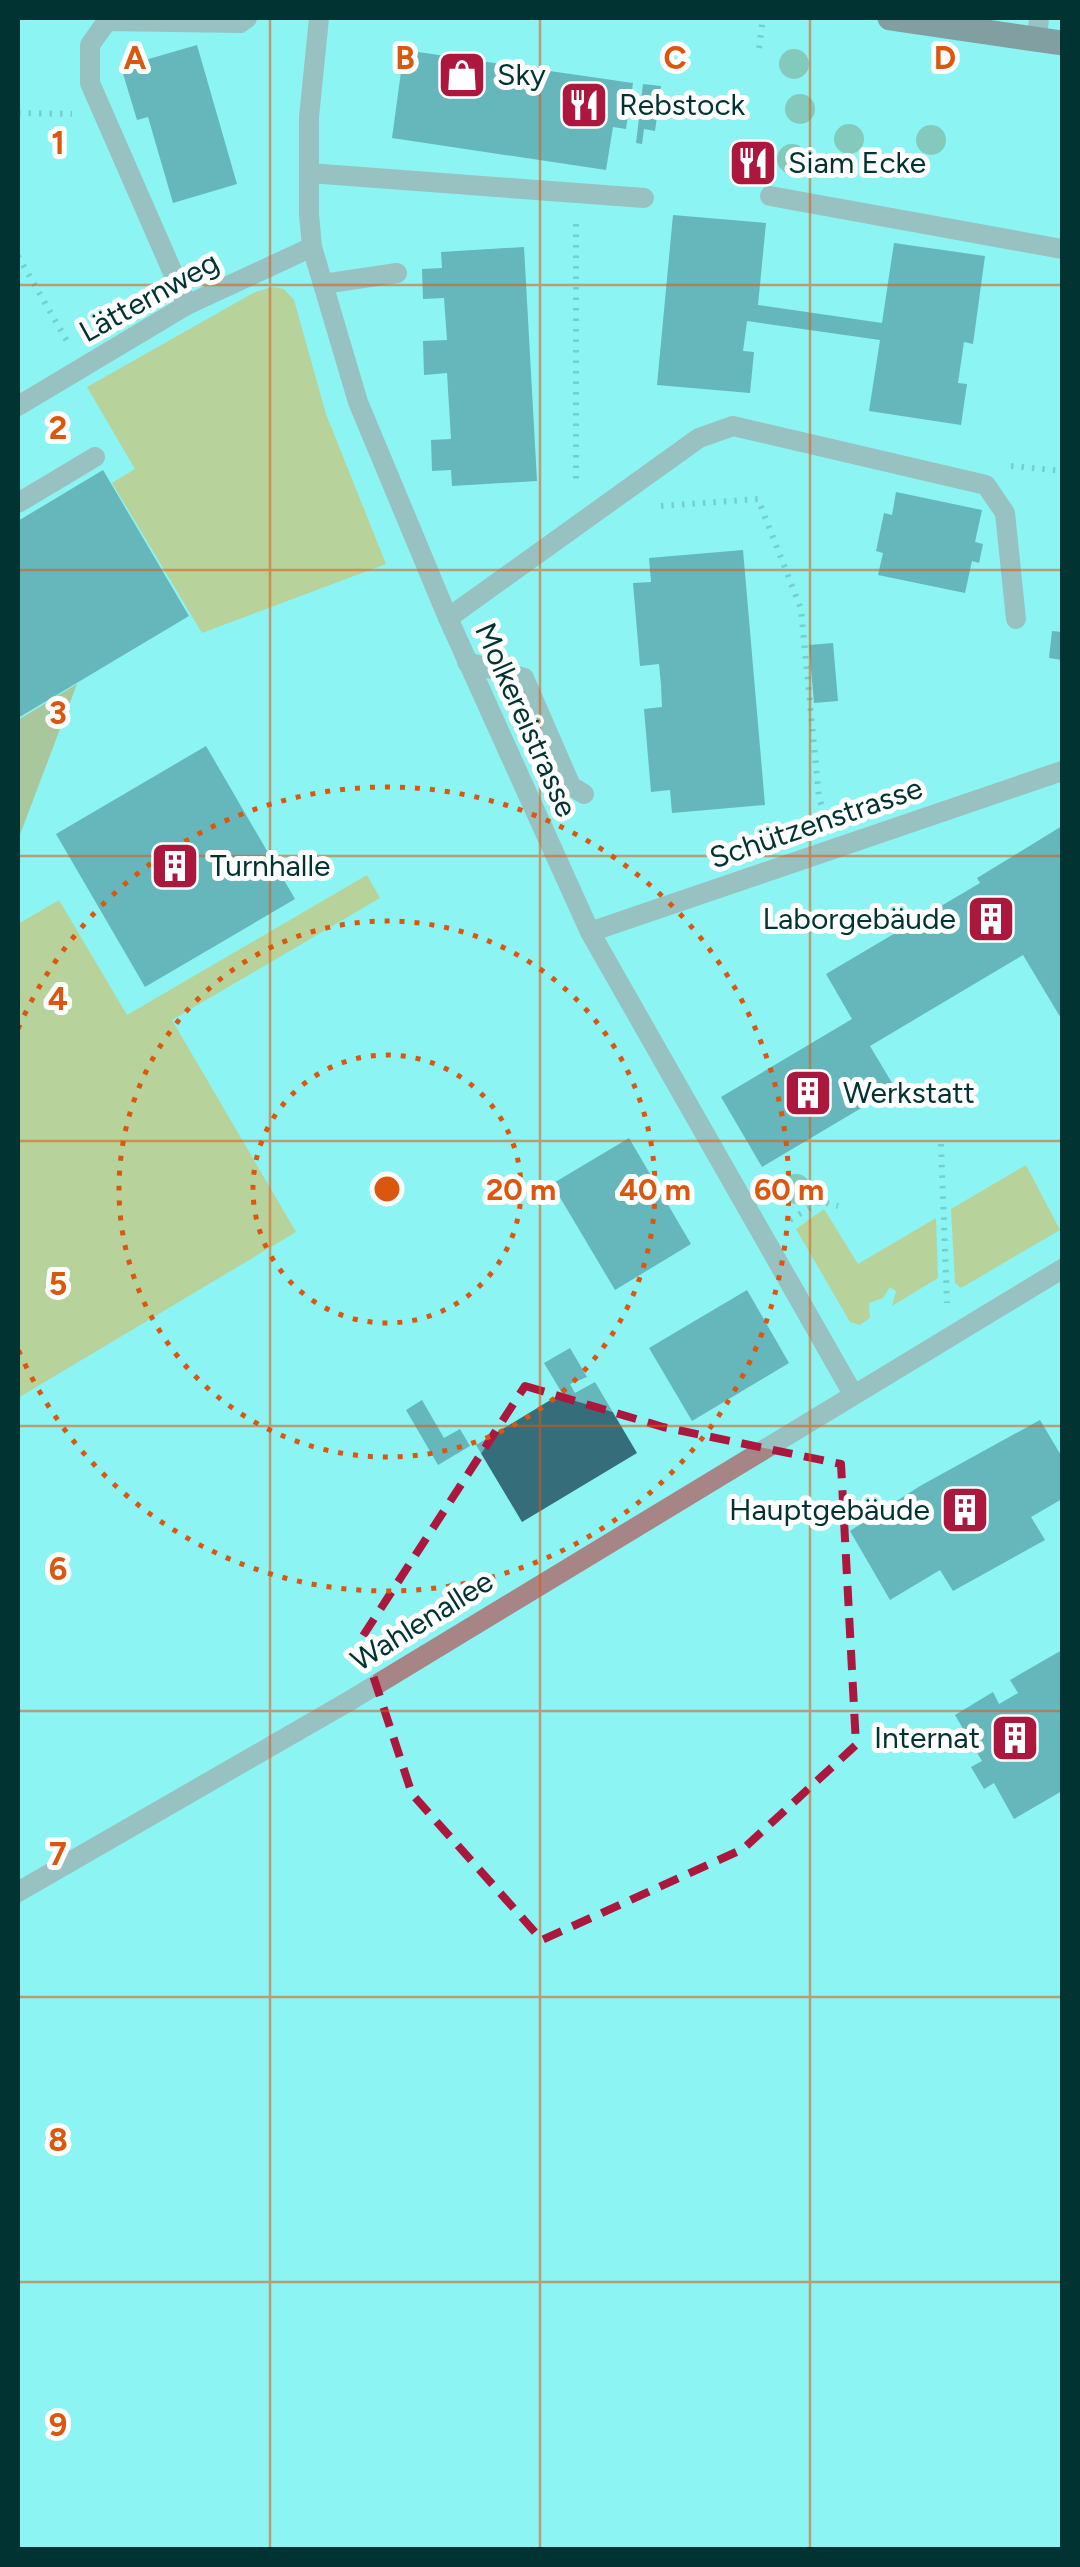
<svg xmlns="http://www.w3.org/2000/svg" width="1080" height="2567" viewBox="0 0 1080 2567" font-family="Figtree,sans-serif">
<style>
.green{fill:#eea834}
.forest{fill:#c99036}
.building{fill:#356d7a}
.lines{fill:none;stroke-linecap:round;stroke-linejoin:round}
.path{stroke:#54a5a5;stroke-width:6;stroke-dasharray:2.5 8;stroke-linecap:butt}
.lane{stroke:#a78486;stroke-width:20}
.street{stroke:#a78486;stroke-width:20}
.primary{stroke:#73383e;stroke-width:25}
.tree{fill:#79977d}
.marked{fill:none;stroke:#ac173d;stroke-width:8;stroke-dasharray:20 12;stroke-linejoin:round}
.grid{fill:none;stroke:#dc570e;stroke-width:2.5;stroke-opacity:0.55}
.ring{fill:none;stroke:#dc570e;stroke-width:5;stroke-dasharray:5 10}
.labels{text-anchor:middle;stroke-width:10;stroke-linejoin:round;paint-order:stroke}
.poi-label{font-size:30px;fill:#023333;stroke:#fff;text-anchor:start}
.street-label{font-size:30px;fill:#023333;stroke:#fff}
.grid-label{font-size:32px;text-anchor:middle;font-weight:bold;fill:#dc570e;stroke:#fff;stroke-width:10;stroke-linejoin:round;paint-order:stroke}
.centre{fill:#dc570e;stroke:#fff;stroke-width:5}
.ring-label{font-size:30px;text-anchor:middle;font-weight:bold;fill:#dc570e;stroke:#fff;stroke-width:10;stroke-linejoin:round;paint-order:stroke}
</style>
<rect width="100%" height="100%" fill="#8cf4f3"/>
<path class="green" d="M272 287 284 289 294 300 326 414 386 564 202 633 112 483 135 469 87 387 255 292Z
M367 875 380 898 172 1020 296 1232 18 1398V924L59 900 127 1015Z
M1026 1165 1060 1230 961 1288 955 1283 951 1209Z
M824 1209 858 1264 936 1218 938 1278 892 1306 896 1291 890 1287 883 1298 869 1303 870 1318 860 1325 850 1322 796 1229Z"/>
<path class="forest" d="M77 684 18 840V720Z"/>
<path class="building" d="M197 45 237 184 173 203 148 117 137 120 121 67Z
M404 50 633 83 626 129 613 127 606 170 392 138Z
M643 84 661 86 655 131 644 129 642 144 636 143Z
M673 215 766 223 758 305 882 323 894 243 985 256 973 344 964 342 958 383 967 384 961 425 869 411 880 340 747 321 743 351 754 352 750 393 657 385Z
M524 247 537 481 452 486 451 470 432 471 431 440 451 439 447 373 424 375 423 341 447 340 444 298 423 299 422 269 442 268 441 252Z
M103 470 189 616 18 718V521Z
M896 492 982 510 975 542 983 544 979 563 972 561 965 593 878 575 883 553 876 551 884 513 892 515Z
M743 550 765 805 672 813 670 790 651 792 644 709 662 707 661 685 659 664 640 666 633 583 651 582 649 558Z
M1052 631 1062 632V660L1049 658Z
M833 643 838 701 814 703 809 645Z
M206 746 295 899 145 987 56 834Z
M1062 826V1020L1023 955 870 1046 895 1088 762 1167 721 1097 852 1019 826 974 980 883 977 878Z
M629 1138 691 1244 615 1290 552 1184Z
M747 1290 789 1363 692 1421 649 1348Z
M570 1348 587 1377 570 1384 575 1393 595 1382 637 1453 522 1522 476 1445 562 1393 544 1363Z
M422 1400 444 1438 460 1429 470 1446 438 1465 406 1410Z
M1040 1420 1062 1457V1499L1031 1517 1045 1540 953 1591 940 1570 890 1600 850 1531 920 1486Z
M1062 1650V1791L1014 1819 994 1783 984 1789 971 1767 982 1761 955 1715 993 1692 999 1704 1018 1693 1010 1680Z"/>
<g class="lines">
<path class="path" d="M759 48 763 18
M18 113 72 114
M576 224V486
M18 256 67 341
M1011 466 1062 471
M661 506 758 499 801 609 819 798 826 818
M941 1144 947 1303
M790 1220 821 1201 838 1206"/>
<path class="lane" d="M1037 40 1039 18
M309 173 644 198
M770 196 1062 249
M323 284 397 273
M187 305 90 83V45L107 21 240 23 247 18
M18 503 95 457
M448 618 699 438 733 426 986 485 1005 513 1016 619
M467 662 524 678 571 786 584 794"/>
<path class="street" d="M319 18 309 117V214L312 247 358 402 448 618 590 932 853 1394
M18 406 187 305 312 247
M590 932 1062 771
M18 1892 351 1700 1062 1269"/>
<path class="primary" d="M890 18 1062 43"/>
</g>
<g class="tree">
<circle cx="794" cy="64" r="15"/>
<circle cx="800" cy="109" r="15"/>
<circle cx="849" cy="139" r="15"/>
<circle cx="931" cy="140" r="15"/>
<circle cx="792" cy="159" r="15"/>
<circle cx="796" cy="1189" r="15"/>
</g>
<path d="M0 0H1080V2567H0ZM525 1386 663 1427 841 1464 856 1745 743 1849 542 1940 412 1794 361 1639Z" fill="#8cf4f3" fill-opacity=".55" fill-rule="evenodd"/>
<path class="marked" d="M525 1386 663 1427 841 1464 856 1745 743 1849 542 1940 412 1794 361 1639Z"/>
<path class="grid" d="M270 18V2550M540 18V2550M810 18V2550M18 285H1062M18 570H1062M18 856H1062M18 1141H1062M18 1426H1062M18 1711H1062M18 1997H1062M18 2282H1062"/>
<g class="ring">
<circle cx="387" cy="1189" r="134"/>
<circle cx="387" cy="1189" r="268"/>
<path d="M18 1029A402 402 0 1 1 18 1349"/>
</g>
<defs>
<g id="shop-square" transform="scale(2.5)"><rect x="-9" y="-9" width="18" height="18" rx="4" fill="#ac173d" stroke="#fff"/><path d="M-5-2.5h2.3a2.7 3.5 0 0 1 5.4 0H5L5.5 6h-11ZM-1.5-2.5h3a1.5 2.3 0 0 0-3 0Z" fill="#fff"/></g>
<g id="restaurant-square" transform="scale(2.5)"><rect x="-9" y="-9" width="18" height="18" rx="4" fill="#ac173d" stroke="#fff"/><path d="M-5-6h1v4h1v-4h1v4h1v-4h1v5L-1.5 .5V6h-2V.5L-5-1ZM5-6V6H3V1.5H1.5Q1.5-4 5-6Z" fill="#fff"/></g>
<g id="building-square" transform="scale(2.5)"><rect x="-9" y="-9" width="18" height="18" rx="4" fill="#ac173d" stroke="#fff"/><path d="M-4-6H4V6H1V3H-1V6H-4ZM-2.5-4.3h1.7v1.8h-1.7ZM.8-4.3h1.7v1.8H.8ZM-2.5-1h1.7V.8h-1.7ZM.8-1h1.7V.8H.8Z" fill="#fff"/></g>
</defs>
<g fill-rule="evenodd">
<use href="#shop-square" x="462" y="75"/>
<use href="#restaurant-square" x="584" y="105"/>
<use href="#restaurant-square" x="753" y="163"/>
<use href="#building-square" x="175" y="866"/>
<use href="#building-square" x="991" y="919"/>
<use href="#building-square" x="808" y="1093"/>
<use href="#building-square" x="965" y="1510"/>
<use href="#building-square" x="1015" y="1738"/>
</g>
<g class="labels">
<g class="poi-label">
<text x="497" y="85">Sky</text>
<text x="619" y="115">Rebstock</text>
<text x="788" y="173">Siam Ecke</text>
<text x="210" y="876">Turnhalle</text>
<text x="956" y="929" text-anchor="end">Laborgebäude</text>
<text x="843" y="1103">Werkstatt</text>
<text x="930" y="1520" text-anchor="end">Hauptgebäude</text>
<text x="980" y="1748" text-anchor="end">Internat</text>
</g>
<g class="street-label">
<text transform="translate(149 297) rotate(-29)" y="10">Lätternweg</text>
<text transform="translate(526 720) rotate(66)" y="10">Molkereistrasse</text>
<text transform="translate(816 823) rotate(-19)" y="10">Schützenstrasse</text>
<text transform="translate(422 1621) rotate(-32)" y="10">Wahlenallee</text>
</g>
</g>
<g class="grid-label">
<text x="135" y="69">A</text>
<text x="405" y="69">B</text>
<text x="675" y="69">C</text>
<text x="945" y="69">D</text>
<text x="58" y="154">1</text>
<text x="58" y="439">2</text>
<text x="58" y="724">3</text>
<text x="58" y="1010">4</text>
<text x="58" y="1295">5</text>
<text x="58" y="1580">6</text>
<text x="58" y="1865">7</text>
<text x="58" y="2151">8</text>
<text x="58" y="2436">9</text>
</g>
<circle cx="387" cy="1189" r="15" class="centre"/>
<g class="ring-label">
<text x="521" y="1200">20 m</text>
<text x="655" y="1200">40 m</text>
<text x="789" y="1200">60 m</text>
</g>
<rect width="1080" height="2567" fill="none" stroke="#023333" stroke-width="40"/>
</svg>
